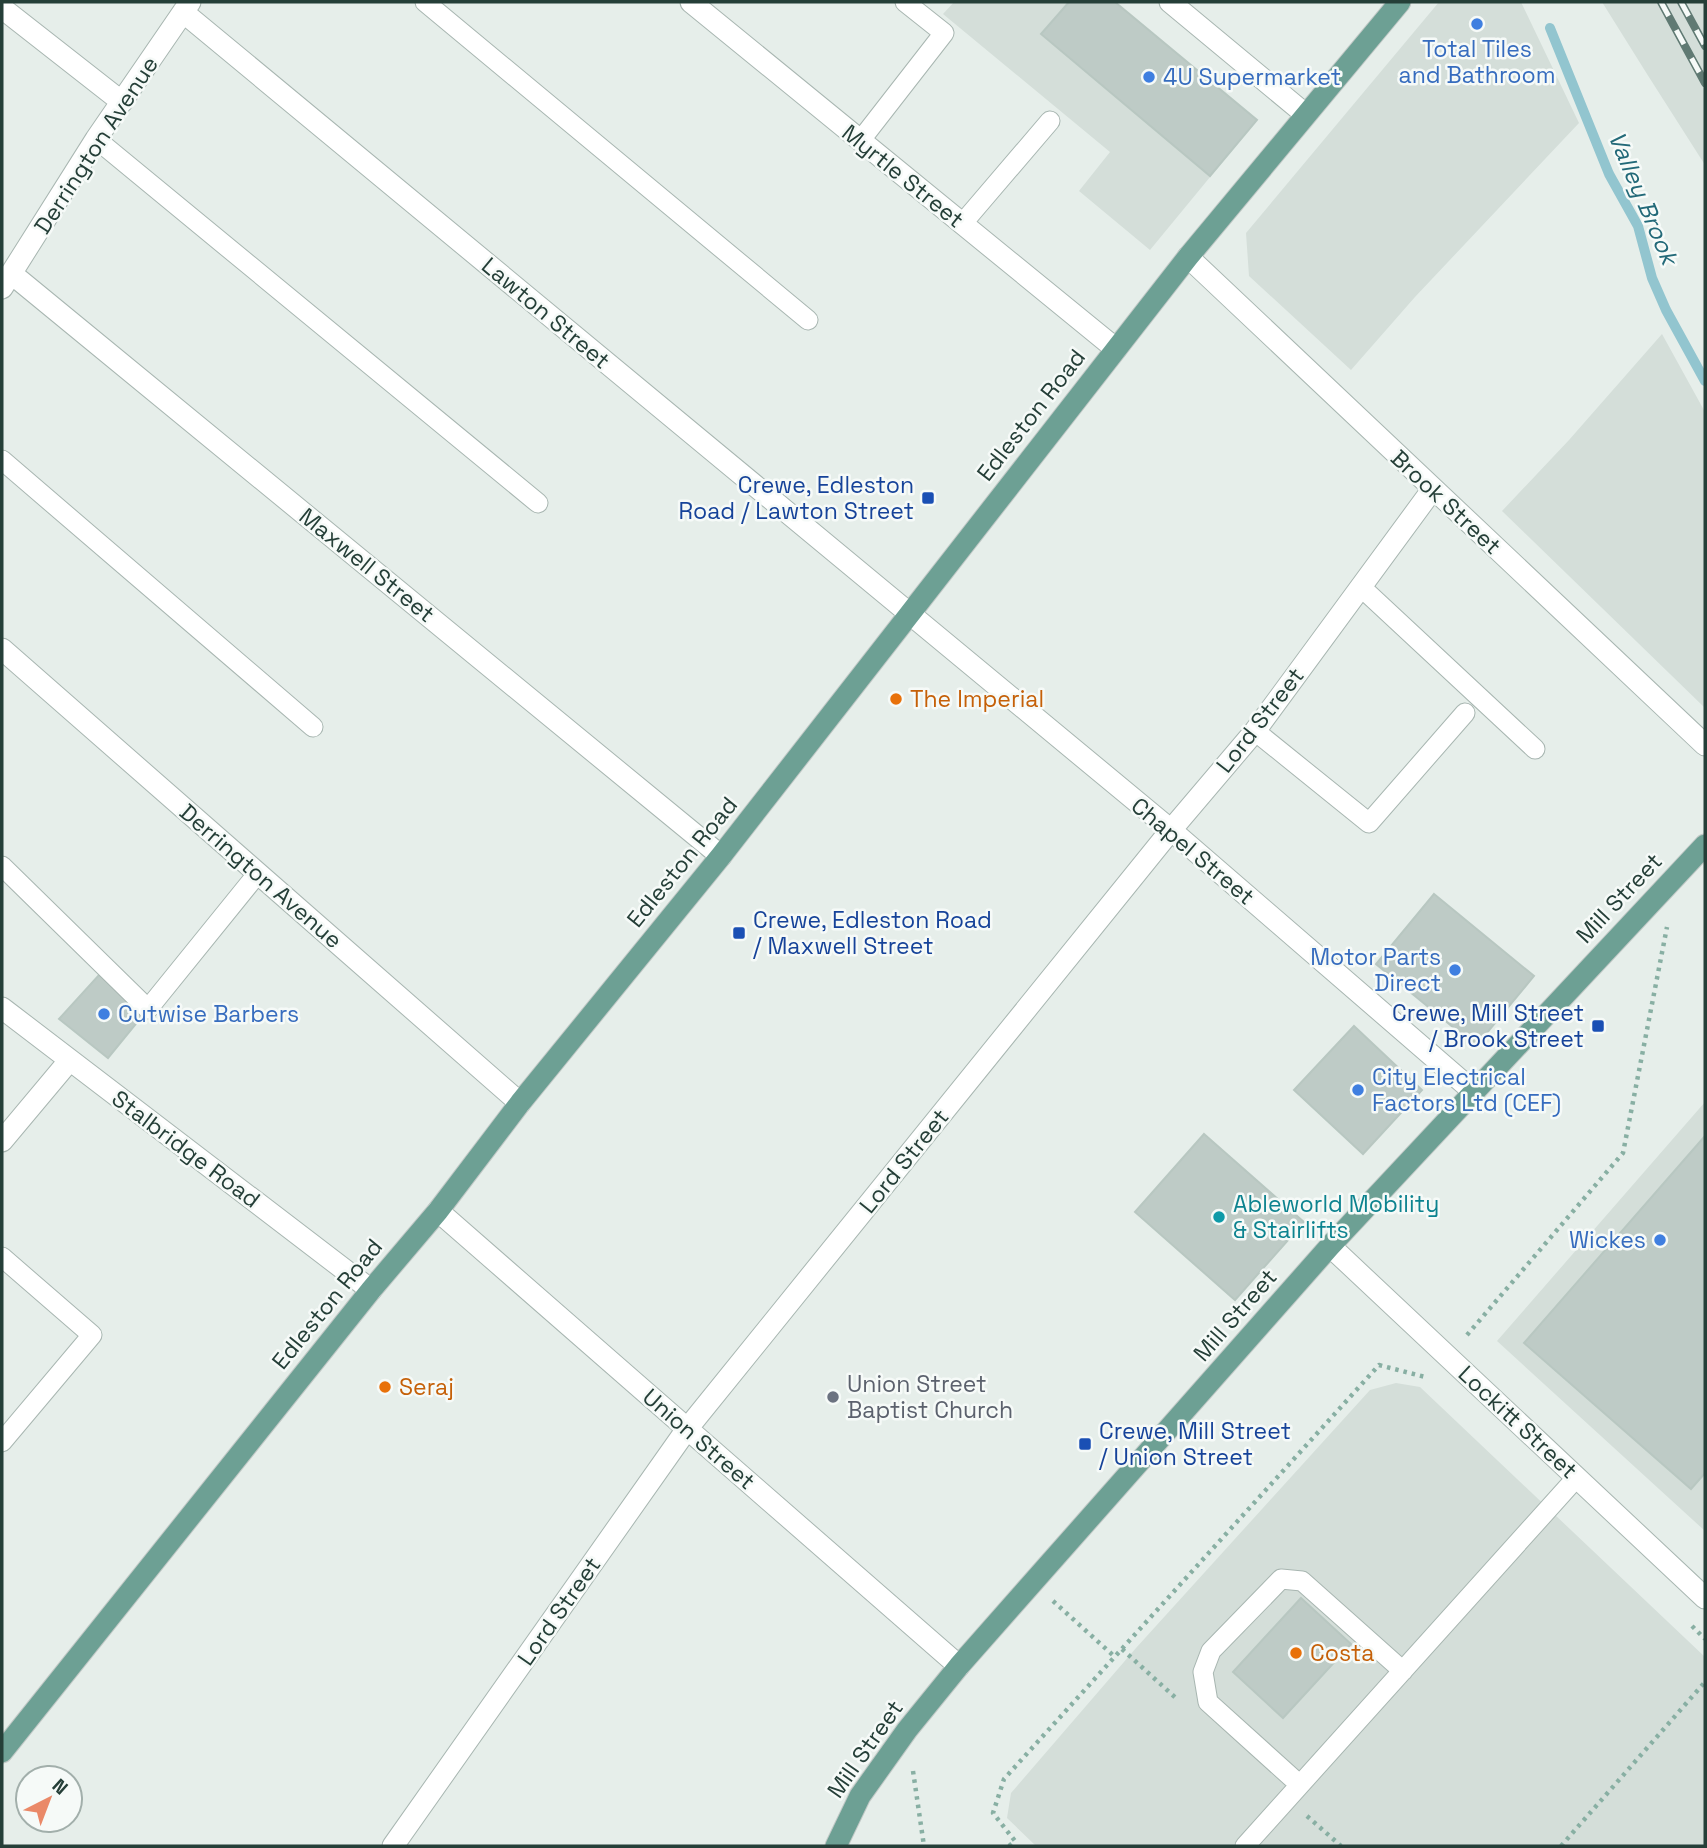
<svg xmlns="http://www.w3.org/2000/svg" width="1707" height="1848" viewBox="0 0 1707 1848" font-family="'Space Grotesk',sans-serif">
<style>
.built{fill:#d4ded9}
.lines{fill:none;stroke-linecap:round;stroke-linejoin:round}
.stream{stroke:#92c5cf;stroke-width:10}
.building{fill:#becbc6;stroke:#b8c7c1;stroke-width:2}
.lane-casing{stroke:#a8b6b1;stroke-width:21}
.street-casing{stroke:#a8b6b1;stroke-width:23}
.primary-casing{stroke:#c2c9c7;stroke-width:23}
.path{stroke:#88afa3;stroke-width:4.5;stroke-dasharray:3.5 5;stroke-linecap:butt}
.lane{stroke:#fff;stroke-width:19}
.street{stroke:#fff;stroke-width:21}
.primary{stroke:#6da094;stroke-width:21}
.rail-casing{stroke:#607a73;stroke-width:8}
.rail{stroke:#f6faf8;stroke-width:5;stroke-dasharray:16;stroke-linecap:butt}
.shop-dot{fill:#3f7fe0;stroke:#f6faf8;stroke-width:2.5}
.transit-dot{fill:#1a4fb4;stroke:#f6faf8;stroke-width:2.5}
.food-dot{fill:#e8710a;stroke:#f6faf8;stroke-width:2.5}
.culture-dot{fill:#0f9aa8;stroke:#f6faf8;stroke-width:2.5}
.worship-dot{fill:#6b7280;stroke:#f6faf8;stroke-width:2.5}
.labels{text-anchor:middle;stroke-width:5;stroke-linejoin:round;paint-order:stroke}
.shop-label{font-size:23px;fill:#366cbe;stroke:#f6faf8;text-anchor:start}
.street-label{font-size:23px;fill:#253f38;stroke:#f6faf8}
.transit-label{font-size:23px;fill:#164399;stroke:#f6faf8;text-anchor:end}
.food-label{font-size:23px;fill:#c56008;stroke:#f6faf8;text-anchor:start}
.culture-label{font-size:23px;fill:#0d838f;stroke:#f6faf8;text-anchor:start}
.worship-label{font-size:23px;fill:#5b616d;stroke:#f6faf8;text-anchor:start}
.water-label{font-size:24px;font-style:italic;fill:#226978;stroke:#f6faf8}
</style>
<rect width="100%" height="100%" fill="#e6eeea"/>
<path class="built" d="M954 2H1115L1257 120 1150 250 1079 191 1110 152 943 14Z
M1439 2H1521L1579 123 1415 297 1351 370 1249 276 1246 233Z
M1602 2H1705V165L1647 74Z
M1662 334 1705 412V708L1502 511 1569 440Z
M1705 1102V1531L1497 1341Z
M1396 1383 1420 1387 1705 1657V1846H1036L1007 1818 1011 1793 1136 1648 1370 1390Z"/>
<g class="lines">
<path class="stream" d="M1550 28 1609 174 1638 226 1652 278 1666 310 1705 381"/>
</g>
<path class="building" d="M1069 2H1115L1257 120 1210 176 1041 34Z
M1434 894 1534 976 1476 1046 1376 964Z
M99 975 148 1009 108 1058 59 1019Z
M1354 1026 1422 1090 1363 1154 1294 1090Z
M1204 1134 1304 1222 1235 1300 1135 1212Z
M1705 1136V1473L1691 1489 1524 1343Z
M1301 1598 1351 1644 1283 1718 1233 1672Z"/>
<g class="lines">
<g class="lane-casing">
<path id="lane" d="M425 2 808 320
M96 139 538 503
M860 141 944 33 905 2
M962 224 1050 121
M2 460 313 727
M1361 587 1535 749
M1255 731 1369 823 1465 713
M2 866 148 1009 258 873
M2 1257 92 1335 2 1442
M1300 1785 1208 1702 1203 1672 1211 1651 1281 1579 1302 1581 1403 1671
M1245 1846 1577 1477"/>
</g>
<g class="street-casing">
<path id="street" d="M691 2 1116 349
M1170 2 1305 114
M2 8 122 102
M183 12 1171 830 1474 1092
M1188 257 1705 745
M12 274 721 856
M2 288 96 139 190 2
M2 649 520 1103
M2 1008 371 1290
M2 1141 69 1061
M438 1211 959 1666
M1330 1246 1705 1598
M393 1846 687 1429 1171 830 1255 731 1432 490"/>
</g>
<g class="primary-casing">
<path id="primary" d="M2 1752 371 1290 438 1211 520 1103 721 856 1188 257 1400 2
M836 1846 860 1796 907 1730 959 1666 1330 1246 1705 845"/>
</g>
<path class="path" d="M1467 1335 1623 1153 1667 927
M1053 1601 1115 1657
M1692 1626 1705 1639
M1122 1649 1178 1700
M913 1771 924 1846
M1307 1816 1341 1846
M1009 1846 1015 1841 993 1813 1004 1779 1379 1365 1425 1377
M1561 1846 1705 1682"/>
<use href="#lane" class="lane"/>
<use href="#street" class="street"/>
<use href="#primary" class="primary"/>
<g class="rail-casing">
<path id="rail" d="M1661 2 1705 83
M1681 2 1705 46"/>
</g>
<use href="#rail" class="rail"/>
</g>
<g class="shop-dot">
<circle cx="1477" cy="24" r="7"/>
<circle cx="1149" cy="77" r="7"/>
<circle cx="1455" cy="970" r="7"/>
<circle cx="104" cy="1014" r="7"/>
<circle cx="1358" cy="1090" r="7"/>
<circle cx="1660" cy="1240" r="7"/>
</g>
<g class="transit-dot">
<rect x="921" y="491" width="14" height="14" rx="3.5"/>
<rect x="732" y="926" width="14" height="14" rx="3.5"/>
<rect x="1591" y="1019" width="14" height="14" rx="3.5"/>
<rect x="1078" y="1437" width="14" height="14" rx="3.5"/>
</g>
<g class="food-dot">
<circle cx="896" cy="699" r="7"/>
<circle cx="385" cy="1387" r="7"/>
<circle cx="1296" cy="1653" r="7"/>
</g>
<circle class="culture-dot" cx="1219" cy="1217" r="7"/>
<circle class="worship-dot" cx="833" cy="1397" r="7"/>
<g class="labels">
<g class="shop-label">
<text x="1477" y="57" text-anchor="middle">Total Tiles<tspan x="1477" dy="26">and Bathroom</tspan></text>
<text x="1163" y="85">4U Supermarket</text>
<text x="1441" y="965" text-anchor="end">Motor Parts<tspan x="1441" dy="26">Direct</tspan></text>
<text x="118" y="1022">Cutwise Barbers</text>
<text x="1372" y="1085">City Electrical<tspan x="1372" dy="26">Factors Ltd (CEF)</tspan></text>
<text x="1646" y="1248" text-anchor="end">Wickes</text>
</g>
<g class="street-label">
<text transform="translate(96 145) rotate(-57)" y="8">Derrington Avenue</text>
<text transform="translate(903 176) rotate(39)" y="8">Myrtle Street</text>
<text transform="translate(546 313) rotate(40)" y="8">Lawton Street</text>
<text transform="translate(1031 415) rotate(-52)" y="8">Edleston Road</text>
<text transform="translate(1446 502) rotate(43)" y="8">Brook Street</text>
<text transform="translate(367 565) rotate(39)" y="8">Maxwell Street</text>
<text transform="translate(1260 720) rotate(-52)" y="8">Lord Street</text>
<text transform="translate(1193 851) rotate(40)" y="8">Chapel Street</text>
<text transform="translate(682 862) rotate(-51)" y="8">Edleston Road</text>
<text transform="translate(261 876) rotate(41)" y="8">Derrington Avenue</text>
<text transform="translate(1619 898) rotate(-47)" y="8">Mill Street</text>
<text transform="translate(186 1149) rotate(37)" y="8">Stalbridge Road</text>
<text transform="translate(904 1161) rotate(-51)" y="8">Lord Street</text>
<text transform="translate(327 1304) rotate(-51)" y="8">Edleston Road</text>
<text transform="translate(1235 1315) rotate(-49)" y="8">Mill Street</text>
<text transform="translate(1518 1422) rotate(43)" y="8">Lockitt Street</text>
<text transform="translate(699 1439) rotate(41)" y="8">Union Street</text>
<text transform="translate(559 1611) rotate(-55)" y="8">Lord Street</text>
<text transform="translate(865 1749) rotate(-55)" y="8">Mill Street</text>
</g>
<g class="transit-label">
<text x="914" y="493">Crewe, Edleston<tspan x="914" dy="26">Road / Lawton Street</tspan></text>
<text x="753" y="928" text-anchor="start">Crewe, Edleston Road<tspan x="753" dy="26">/ Maxwell Street</tspan></text>
<text x="1584" y="1021">Crewe, Mill Street<tspan x="1584" dy="26">/ Brook Street</tspan></text>
<text x="1099" y="1439" text-anchor="start">Crewe, Mill Street<tspan x="1099" dy="26">/ Union Street</tspan></text>
</g>
<g class="food-label">
<text x="910" y="707">The Imperial</text>
<text x="399" y="1395">Seraj</text>
<text x="1310" y="1661">Costa</text>
</g>
<g class="culture-label">
<text x="1233" y="1212">Ableworld Mobility<tspan x="1233" dy="26">&amp; Stairlifts</tspan></text>
</g>
<g class="worship-label">
<text x="847" y="1392">Union Street<tspan x="847" dy="26">Baptist Church</tspan></text>
</g>
<g class="water-label">
<text transform="translate(1643 198) rotate(67)" y="8">Valley Brook</text>
</g>
</g>
<rect width="1707" height="1848" fill="none" stroke="#253f38" stroke-width="7"/>
<g transform="translate(49 1799) rotate(42)"><circle r="33" fill="#f6faf8" stroke="#a2afab" stroke-width="2"/>
<path d="M0-5L12 26L0 18L-12 26Z" fill="#ea8968"/>
<text y="-10" font-size="19" font-weight="bold" text-anchor="middle" fill="#253f38">N</text>
</g>
</svg>
